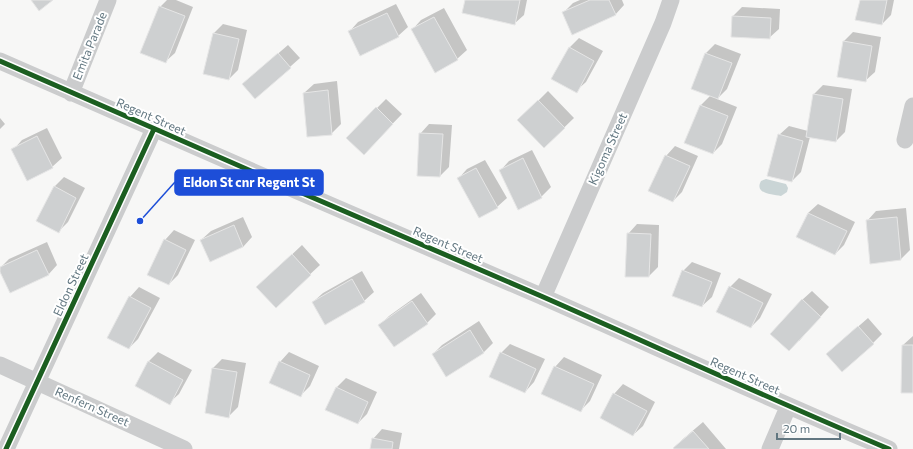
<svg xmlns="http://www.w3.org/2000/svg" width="913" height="449" viewBox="0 0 913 449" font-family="Commissioner,sans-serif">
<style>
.water{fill:#cad5d6}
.shadow{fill:#0003}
.building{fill:#ced0d1;stroke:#e6e6e6}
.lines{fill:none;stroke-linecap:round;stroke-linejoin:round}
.minor{stroke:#cbcccd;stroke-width:17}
.cycleway-casing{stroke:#fff;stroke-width:8}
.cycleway{stroke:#1b5e20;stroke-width:5}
.labels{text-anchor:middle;stroke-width:4;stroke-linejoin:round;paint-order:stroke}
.street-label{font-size:12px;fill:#627781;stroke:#fff}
.leader{fill:none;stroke:#1d4ed8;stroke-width:1.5}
.callout-dot{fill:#1d4ed8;stroke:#fff;stroke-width:1.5}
.callout{fill:#1d4ed8;stroke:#1d4ed8;stroke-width:1.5}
.callout-label{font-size:13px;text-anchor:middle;font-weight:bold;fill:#fff}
</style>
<rect width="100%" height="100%" fill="#f7f7f6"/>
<path class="water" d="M766 179 786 184 788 188 787 192 781 196C772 194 754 194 761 181Z"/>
<path class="shadow" d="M167 0H176L193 7 175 53 165 62 160 7Z
M466 0H527L524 15 514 24Z
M580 0H622L624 5 615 15 564 12 573 3Z
M861 0H894L891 15 882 24Z
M396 4 408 27 398 36 349 32 358 22Z
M742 7 780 9 779 29 769 38 733 16Z
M444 8 467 50 457 59 412 30 421 20Z
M223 24 247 30 238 70 229 79 214 33Z
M853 32 881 37 875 72 865 81 838 76 844 41Z
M579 38 603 51 586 82 576 91 569 48Z
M715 44 741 54 727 89 717 99 737 107 722 144 713 153 685 142 701 105 711 95 692 88 706 53Z
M288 45 300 58 255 98 253 75Z
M337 81 341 124 331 134 304 93 314 84Z
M823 85 852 89 845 132 836 141 810 137 801 172 792 181 779 135 789 126 808 131 814 94Z
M548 91 574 118 544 147 519 120Z
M386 99 402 114 373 144 377 108Z
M0 118 5 124 0 129Z
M429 124 452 125 449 167 440 176 420 134Z
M47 128 62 158 52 167 13 150 22 140Z
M675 146 698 156 682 192 673 201 666 156Z
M532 150 551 187 541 197 518 208 500 171 509 161Z
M485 160 507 198 497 207 458 179 467 169Z
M64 177 85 188 68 222 59 231 54 187Z
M818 204 855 222 844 245 835 254 808 213Z
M906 208 910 250 901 259 871 262 867 221 876 211Z
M243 217 252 237 243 247 210 261 201 240 211 231Z
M637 224 659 225 658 267 649 276 628 234Z
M174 230 195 240 178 275 169 284 165 240Z
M47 242 57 265 48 275 0 270V268L9 259Z
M302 245 320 265 276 306 267 278Z
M692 262 721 273 712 297 702 306 683 271Z
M362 271 374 292 364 301 313 302 323 293Z
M739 278 772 294 760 318 751 327 730 287Z
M139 287 160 298 138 339 129 348 130 297Z
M812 291 829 307 799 341 802 300Z
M421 293 436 314 427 323 380 325 389 316Z
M868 318 882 334 873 343 837 345Z
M479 321 493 343 484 352 447 375 433 354 442 345Z
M913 336V392L903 345Z
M510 344 545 359 534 382 525 392 501 353Z
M158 352 192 370 179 394 169 403 136 385 149 361Z
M289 352 319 366 310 386 300 396 280 362Z
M564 357 602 375 590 401 581 410 555 367Z
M222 359 246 363 238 407 229 416 213 368Z
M346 378 377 392 367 414 358 423 327 409 337 387Z
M623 384 655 402 643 426 633 435 614 394Z
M703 422 726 449H675L674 448 683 439Z
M382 429 402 433 399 449H371L373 439Z"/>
<path class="building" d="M31 0H53L39 11Z
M465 0H520L515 25 462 13Z
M590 0H609L616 15 572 35 562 12Z
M860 0H887L882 25 855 20Z
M159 6 185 16 166 63 140 53Z
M387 13 399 37 360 56 348 31Z
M732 16 771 18 770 39 731 37Z
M434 17 458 60 435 73 411 29Z
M213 33 239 39 229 80 203 74Z
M843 41 872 46 866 82 837 77Z
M569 47 594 61 577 93 551 79Z
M278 53 291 68 255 99 242 84Z
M705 53 732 63 718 99 691 89Z
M328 90 332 135 307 137 303 93Z
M813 94 843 99 836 142 806 137Z
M538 100 565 128 544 148 517 120Z
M700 105 728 116 713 154 684 143Z
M376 107 393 124 364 155 346 138Z
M419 133 443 134 440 177 417 176Z
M778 134 803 141 792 182 767 176Z
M37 136 53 168 27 181 11 149Z
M665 155 690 166 673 202 648 191Z
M523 158 542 198 518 210 499 170Z
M476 168 498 208 479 218 457 178Z
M54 186 76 198 59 233 36 221Z
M808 213 847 231 835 255 796 237Z
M897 217 901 260 870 264 866 220Z
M234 225 243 247 210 262 200 240Z
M627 233 651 234 649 277H625Z
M164 239 186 250 169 285 147 275Z
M37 250 49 275 10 293 0 272V267Z
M292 254 311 275 276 308 256 287Z
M682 270 712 282 702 307 672 296Z
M352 279 365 302 325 325 312 302Z
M729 286 763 303 751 328 716 312Z
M129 296 151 308 129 349 107 338Z
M802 299 821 317 789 351 770 334Z
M412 301 428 324 394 347 378 325Z
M858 326 874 344 842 372 826 354Z
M470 330 484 353 446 377 432 354Z
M902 345H913V393H901Z
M500 352 536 369 525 393 489 377Z
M148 361 183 380 170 405 135 386Z
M279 361 310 375 301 397 269 383Z
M554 366 594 384 581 412 541 394Z
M212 368 237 372 229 418 205 413Z
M336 387 368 402 358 424 325 410Z
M613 393 647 411 633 436 600 418Z
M693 431 709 449H674L673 448Z
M372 438 393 442 392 449H370Z"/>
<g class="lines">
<path class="minor" d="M0 61C180 141 360 218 541 296 657 347 772 400 889 449
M71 93 108 0
M905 140 913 106
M543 297 663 23 671 0
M0 365 184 449
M6 449 154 129
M770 449 788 407"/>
<g class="cycleway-casing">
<path id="cycleway" d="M0 61C180 141 360 218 541 296 657 347 772 400 889 449
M6 449 154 129"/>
</g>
<use href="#cycleway" class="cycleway"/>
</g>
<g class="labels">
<g class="street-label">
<text transform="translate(90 46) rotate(-68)" y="4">Emita Parade</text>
<text transform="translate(151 117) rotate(24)" y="4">Regent Street</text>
<text transform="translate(608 149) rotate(-66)" y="4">Kigoma Street</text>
<text transform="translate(448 245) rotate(23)" y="4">Regent Street</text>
<text transform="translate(71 285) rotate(-65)" y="4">Eldon Street</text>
<text transform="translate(745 376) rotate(24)" y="4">Regent Street</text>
<text transform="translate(92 407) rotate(24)" y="4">Renfern Street</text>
</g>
</g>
<path class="leader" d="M140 221L175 182"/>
<circle class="callout-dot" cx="140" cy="221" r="4"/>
<rect class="callout" x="175" y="170" width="148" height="25" rx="4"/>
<g class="callout-label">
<text x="249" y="187">Eldon St cnr Regent St</text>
</g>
<path d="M777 433v6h63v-6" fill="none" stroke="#627781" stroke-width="2"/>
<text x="783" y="433" font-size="12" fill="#627781" stroke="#ffffff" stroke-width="3" paint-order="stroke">20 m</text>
</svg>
